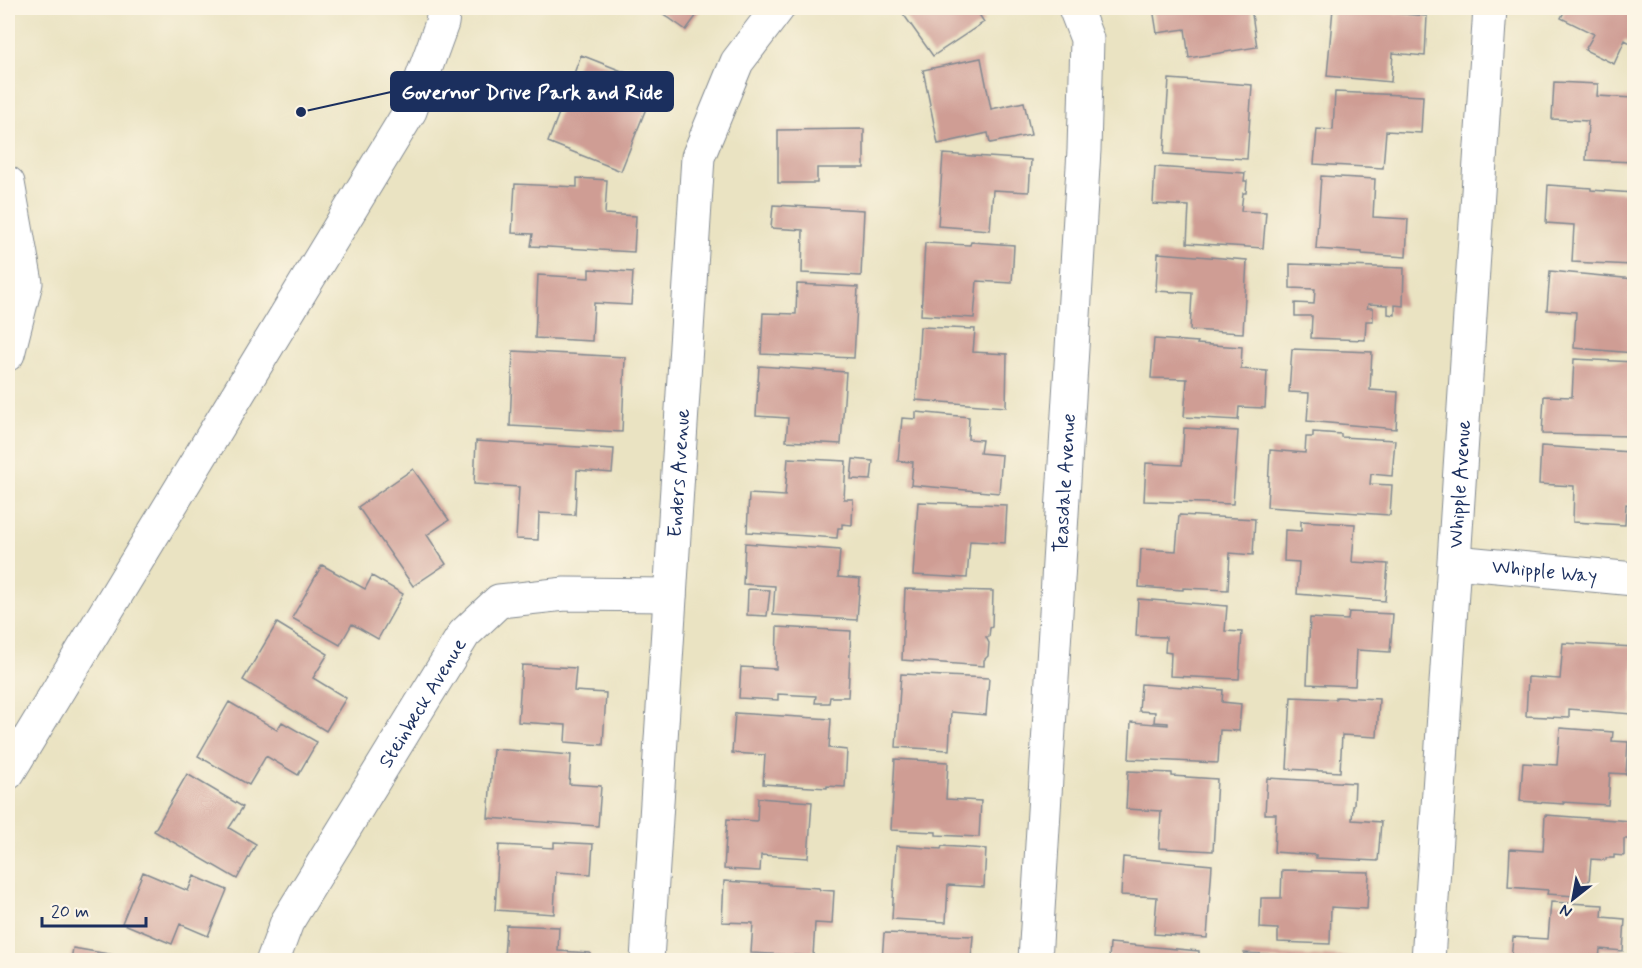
<svg xmlns="http://www.w3.org/2000/svg" width="1642" height="968" viewBox="0 0 1642 968" font-family="Mynerve,sans-serif">
<style>
.building{fill:#cf9d94}
.lines{fill:none;stroke-linecap:round;stroke-linejoin:round}
.minor-casing{stroke:#828990;stroke-width:35}
.highway-casing{stroke:#828990;stroke-width:35}
.minor{stroke:#fff;stroke-width:33}
.highway{stroke:#fff;stroke-width:33}
.labels{text-anchor:middle;stroke-width:6;stroke-linejoin:round;paint-order:stroke}
.street-label{font-size:20px;fill:#1b2f5e;stroke:#fcf5e5}
.leader{fill:none;stroke:#1b2f5e;stroke-width:2}
.callout-dot{fill:#1b2f5e;stroke:#fcf5e5;stroke-width:2}
.callout{fill:#1b2f5e;stroke:#1b2f5e;stroke-width:2}
.callout-label{font-size:21px;text-anchor:middle;font-weight:bold;fill:#fff}
</style>
<rect width="100%" height="100%" fill="#fcf5e5"/>
<filter id="ink" filterUnits="userSpaceOnUse"><feTurbulence type="fractalNoise" baseFrequency=".0167" numOctaves="2"/><feDisplacementMap in="SourceGraphic" scale="12" xChannelSelector="R" yChannelSelector="G"/><feConvolveMatrix kernelMatrix="1 2 1 2 8 2 1 2 1" color-interpolation-filters="sRGB"/></filter>
<filter id="wash" filterUnits="userSpaceOnUse"><feTurbulence type="fractalNoise" baseFrequency=".008" numOctaves="4" result="noise"/><feDisplacementMap in="SourceGraphic" scale="24" xChannelSelector="R" yChannelSelector="G"/><feGaussianBlur stdDeviation="1.35" result="paint"/><feColorMatrix in="noise" values="0 0 0 0 0 0 0 0 0 0 0 0 0 0 0 0 0 1.4 0 .05"/><feComposite in="paint" operator="in"/></filter>
<g filter="url(#wash)">
<rect width="100%" height="100%" fill="#eae3c2"/>
<g id="blocks">
<path class="building" d="M655 8H702L686 30Z
M899 8H975L984 22 933 56Z
M1153 8H1251L1257 47 1189 58 1185 29 1157 33Z
M1333 8 1427 16 1425 56 1393 53 1391 82 1327 76Z
M1566 8H1634V45L1625 40 1614 64 1585 50 1594 34 1561 18Z
M581 55 632 75 628 87 651 96 621 171 548 142Z
M981 58 991 109 1024 102 1031 135 990 143 988 133 938 144 923 70Z
M1169 79 1252 85 1247 159 1164 154Z
M1554 82 1598 84 1597 96 1634 98V162L1586 160 1588 121 1552 119Z
M1335 92 1423 96 1421 133 1386 131 1383 168 1314 164 1317 129 1333 130Z
M864 129V168H817V183H778V130Z
M943 154 1031 160 1029 192 993 190 990 230 938 226Z
M1155 167 1245 173 1244 181H1247L1246 193H1243L1241 211 1266 212 1263 248 1187 243 1189 206 1153 204Z
M1321 176 1375 179 1373 217 1408 219 1406 257 1362 254V252L1316 249Z
M577 178 607 180 605 214 636 216 634 252 531 246 533 234 512 233 515 184 577 187Z
M1548 185 1591 188V190L1634 193V235L1632 265 1572 262 1574 225 1546 223Z
M773 205 864 210 861 276 802 273 803 230 771 228Z
M971 242 1014 245 1012 283 977 281 974 318 921 315 925 243 970 245Z
M1158 253 1247 260 1243 333 1190 330 1192 293 1156 291Z
M1290 264 1404 268 1403 306 1395 305V315L1388 314V305L1368 304 1367 308H1373V321H1366L1365 340 1311 338 1312 316H1295V303L1314 304 1315 289 1290 288Z
M589 269 633 272 631 305 594 303 592 341 535 338 538 275 589 278Z
M1550 271 1634 279V353L1574 348 1576 312 1547 310Z
M797 284 858 287 854 358 761 354 763 313 796 314Z
M920 327 975 329 973 352 1007 354 1006 407 916 400Z
M1154 339 1198 342 1197 344 1242 347 1241 369 1267 371 1265 408 1239 407 1238 420 1184 417 1187 379 1151 378Z
M1292 349 1372 352 1370 390 1398 392 1396 429 1307 421 1309 393 1289 392Z
M513 351 625 357 622 432 510 426Z
M1574 359 1634 362V433H1631V436L1542 434 1544 396 1572 397Z
M759 366 846 372 841 444 786 441 788 418 756 416Z
M916 412 969 417 968 439 982 440 980 453 1002 455 999 493 911 485 913 462 898 461 902 418 916 419Z
M1184 428 1238 431 1233 504 1144 501 1146 463 1182 465Z
M1313 432 1341 434V437L1395 440 1392 476 1371 474 1370 484 1392 485 1390 515 1267 507 1270 450 1305 453 1306 437H1313Z
M476 441 614 449 612 473 577 470 575 515 539 513 538 540 516 539 519 487 474 484Z
M1541 446 1630 452 1629 460H1634V505L1626 504 1625 525 1573 522 1574 486 1539 484Z
M788 458 846 461 844 499H853L852 525 842 524V528H838L837 538 747 532 749 494 785 496Z
M853 459 873 461 871 480 851 479Z
M413 469 449 520 427 535 446 564 413 586 358 507Z
M918 502 1007 505 1005 543 970 541 967 578 913 575Z
M1179 515 1255 519 1253 555 1230 553 1228 590 1183 588V590L1139 587 1141 549 1176 551Z
M1301 521 1355 524 1352 562 1388 564 1385 601 1297 594 1299 562 1284 561 1285 530 1301 531Z
M745 543 840 550 838 577 860 579 857 620 773 615 775 586 743 584Z
M322 565 365 589 372 576 403 594 378 639 352 624 340 645 292 618Z
M748 589 770 590 767 616 747 615Z
M905 589 993 591 992 627 990 628 989 637H986L989 643 988 656 984 660V666L902 660Z
M1138 599 1227 606 1225 631 1242 632 1239 679 1170 676 1171 653 1165 652 1166 637 1136 636Z
M1349 612 1393 614 1390 652 1357 650 1355 686 1307 684 1310 618 1348 620Z
M277 623 328 654 313 678 346 698 326 731 243 680Z
M777 627 851 631 848 697H830L829 703H815L816 696 778 694V700L739 698 741 667 776 669Z
M1563 643 1634 647 1632 714 1569 709V718L1526 716 1528 677 1560 679Z
M522 665 576 668 574 691 606 693 603 745 565 742 566 725 518 722Z
M901 674 989 678 986 715 951 712 949 750 896 747Z
M1141 684 1223 690 1222 702 1241 704 1239 731 1220 730 1218 763 1129 759 1131 722 1168 725V723L1154 722 1155 712 1139 711Z
M1291 697 1336 699V697L1379 699 1377 737 1342 735 1340 772 1287 769Z
M229 702 277 730 282 722 317 742 298 775 266 756 249 785 198 756Z
M735 713 831 719 829 748 847 750 845 787 827 786V788L763 784 765 755 732 753Z
M1560 728 1613 732 1612 741 1628 742 1626 774 1610 773 1608 805 1563 802 1564 804 1520 801 1523 763 1557 765Z
M493 749 571 755 569 784 601 786 598 826 488 818Z
M895 759 948 762 946 799 981 801 979 837 936 835V832L891 830Z
M1128 771 1172 773V776L1217 779 1213 851 1159 848 1161 811 1126 809Z
M187 774 243 807 229 828 256 844 237 879 154 831Z
M1267 778 1355 783 1354 805 1353 806 1352 820 1381 822 1378 861 1316 858V855L1274 852 1276 814H1265Z
M758 798 812 802 808 858 761 855 760 871 724 869 727 819 757 821Z
M1545 815 1630 821 1629 839H1624V856L1614 855V858H1606V860L1591 859 1589 882H1576L1575 896 1547 894 1548 890 1508 887 1510 849 1543 851Z
M554 842 593 844 591 874 556 872 554 914 495 910 499 845 554 848Z
M896 846 941 849 942 846 986 849 984 887 948 885 946 922 892 919Z
M1123 857 1212 865 1207 938 1154 934 1157 897 1121 895Z
M1282 870 1369 872 1367 909 1331 907 1330 944 1278 942V929L1260 928 1261 898H1281Z
M143 872 188 891 194 876 227 890 208 936 180 924 172 944 122 923Z
M724 881 771 884V885L819 888 820 890 834 891 832 924 815 923 813 956 751 953 753 923 722 922Z
M1551 902 1603 905 1602 917 1625 919 1623 951 1600 949 1599 960H1511L1513 937 1548 939Z
M506 925 559 927 558 951 590 953V960H504Z
M884 933 973 936 971 960H882Z
M1110 943 1199 951V960H1109Z
M73 948 137 959V960H71Z
M1244 953 1323 957V956L1364 958V960H1243Z"/>
</g>
</g>
<g filter="url(#ink)">
<use href="#blocks" fill-opacity="0" stroke="#828990" stroke-width="1.5"/>
<g class="lines">
<g class="minor-casing">
<g id="minor">
<path d="M8 183 26 283 8 354"/>
<path id="s1" d="M1455 562 1634 579"/>
<path id="s2" d="M273 960 287 922 464 634 499 601 565 594 670 595"/>
<path id="s3" d="M647 960 698 157 737 62 778 8"/>
<path id="s4" d="M1035 960 1084 150 1087 39 1075 8"/>
<path id="s5" d="M1428 960 1490 8"/>
</g>
</g>
<g class="highway-casing">
<path id="highway" d="M8 773 410 111 442 23 444 8"/>
</g>
<use href="#minor" class="minor"/>
<use href="#highway" class="highway"/>
</g>
</g>
<g class="labels">
<g class="street-label">
<text dy="7" stroke="none"><textPath href="#s3" startOffset="488">Enders Avenue</textPath></text>
<text dy="7" stroke="none"><textPath href="#s4" startOffset="478">Teasdale Avenue</textPath></text>
<text dy="7" stroke="none"><textPath href="#s5" startOffset="477">Whipple Avenue</textPath></text>
<text dy="7" stroke="none"><textPath href="#s1" startOffset="90">Whipple Way</textPath></text>
<text dy="7" stroke="none"><textPath href="#s2" startOffset="298">Steinbeck Avenue</textPath></text>
</g>
</g>
<path class="leader" d="M301 112L391 92"/>
<circle class="callout-dot" cx="301" cy="112" r="6"/>
<rect class="callout" x="391" y="72" width="282" height="39" rx="6"/>
<g class="callout-label">
<text x="532" y="99">Governor Drive Park and Ride</text>
</g>
<rect width="1642" height="968" fill="none" stroke="#fcf5e5" stroke-width="30"/>
<g transform="translate(1573 899) rotate(211)" stroke="#fcf5e5" stroke-width="4.5" paint-order="stroke">
<path d="M0-4.5L10 22L0 15L-10 22Z" fill="#1b2f5e"/>
<text y="-9" font-size="16" font-weight="bold" text-anchor="middle" fill="#1b2f5e">N</text>
</g>
<path d="M42 917v9h104v-9" fill="none" stroke="#1b2f5e" stroke-width="3"/>
<text x="51" y="917" font-size="18" fill="#1b2f5e" stroke="#fcf5e5" stroke-width="4.5" paint-order="stroke">20 m</text>
</svg>
